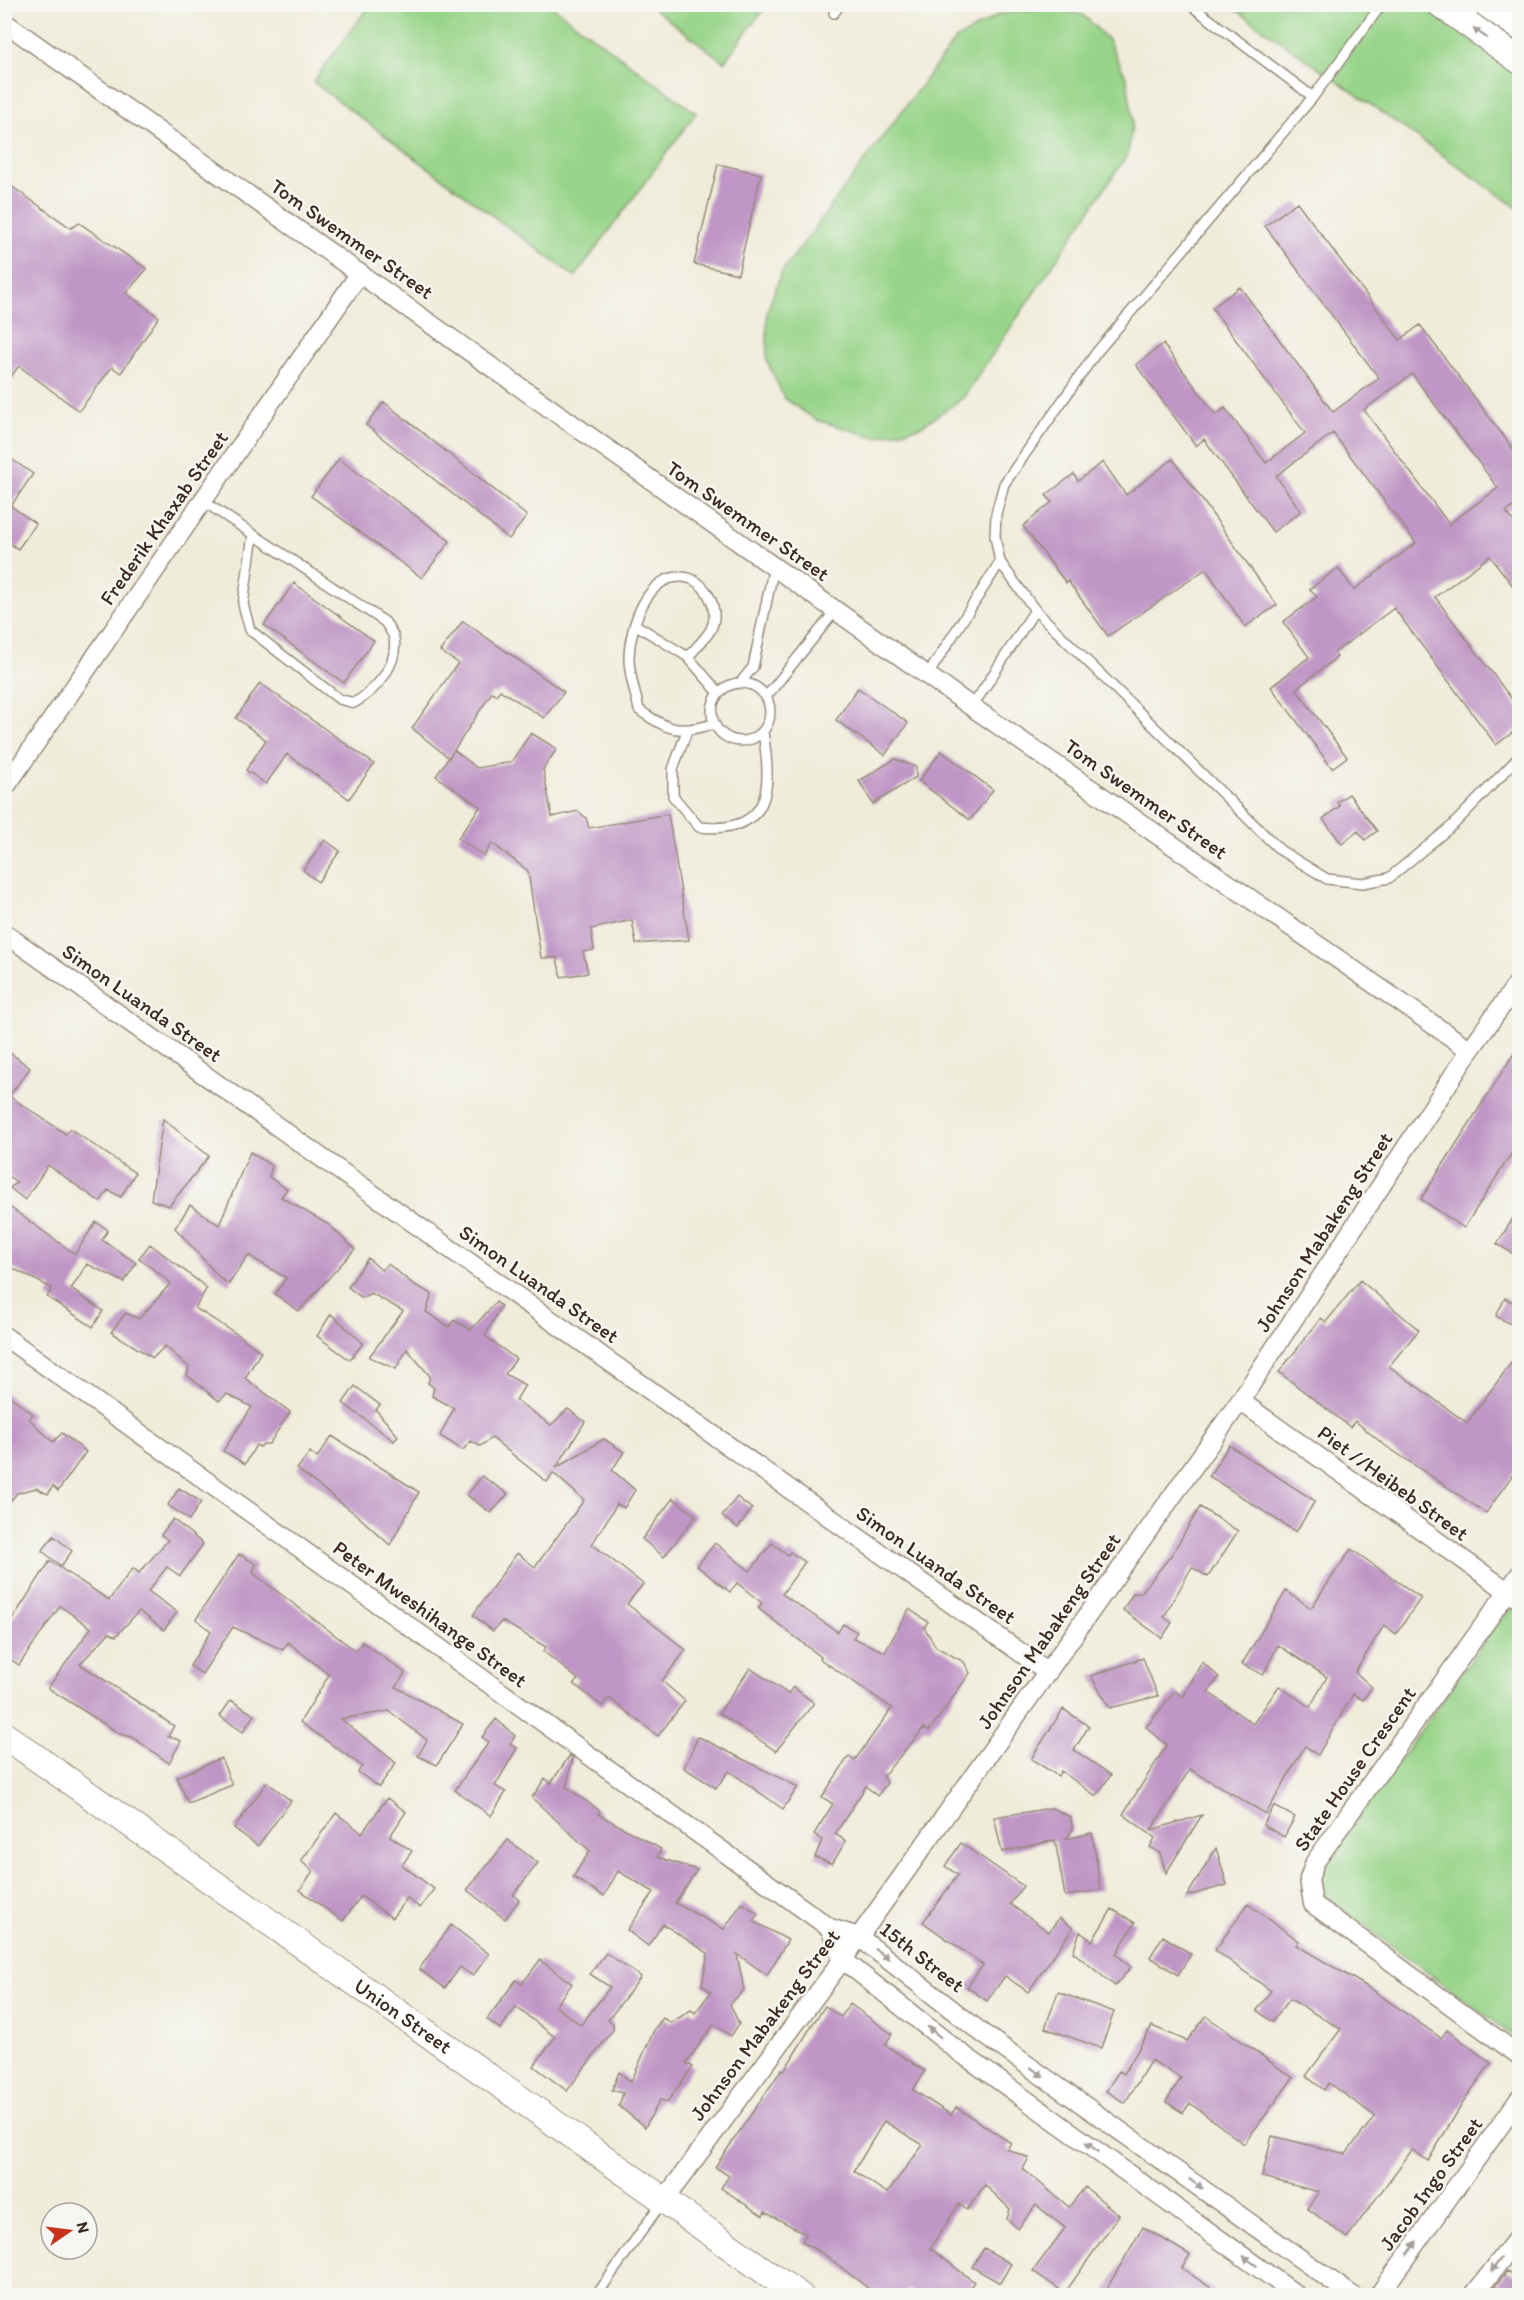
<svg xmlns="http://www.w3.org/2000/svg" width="1524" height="2300" viewBox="0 0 1524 2300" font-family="Itim,sans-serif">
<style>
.green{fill:#98d489;stroke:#6a7f54;stroke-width:1.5}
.building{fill:#bf96c5;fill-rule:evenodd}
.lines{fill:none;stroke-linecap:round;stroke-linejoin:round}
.lane-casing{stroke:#968b7c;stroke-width:12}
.street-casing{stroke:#968b7c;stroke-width:21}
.secondary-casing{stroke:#968b7c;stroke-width:28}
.lane{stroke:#fff;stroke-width:9}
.street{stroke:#fff;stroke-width:18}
.secondary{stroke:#fff;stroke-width:26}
.oneway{fill:#a79f9a}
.labels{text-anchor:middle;stroke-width:5;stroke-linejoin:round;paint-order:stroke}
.street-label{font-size:21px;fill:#3b2a1e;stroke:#f6f6f2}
</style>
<rect width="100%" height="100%" fill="#f6f6f2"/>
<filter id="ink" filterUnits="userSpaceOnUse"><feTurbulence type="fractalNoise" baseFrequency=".0167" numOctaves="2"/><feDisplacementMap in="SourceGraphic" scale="12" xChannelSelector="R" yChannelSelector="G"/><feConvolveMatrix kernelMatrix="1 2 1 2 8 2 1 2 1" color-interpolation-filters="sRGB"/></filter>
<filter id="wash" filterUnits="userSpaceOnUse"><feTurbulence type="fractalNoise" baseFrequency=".008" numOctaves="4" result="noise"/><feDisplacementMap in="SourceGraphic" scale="24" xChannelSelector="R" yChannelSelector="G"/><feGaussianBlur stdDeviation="1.35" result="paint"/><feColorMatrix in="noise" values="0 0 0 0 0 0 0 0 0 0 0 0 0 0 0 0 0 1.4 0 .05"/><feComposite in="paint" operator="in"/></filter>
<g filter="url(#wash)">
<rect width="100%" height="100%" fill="#f0ecda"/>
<path class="green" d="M370 5H550L696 113 575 277 313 82Z
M649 5H767L724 62Z
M1229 5H1420L1519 73V209Z
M1049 7 1083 15 1108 40 1127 79 1133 120 1128 154 963 398 920 427 875 437 816 420 784 398 767 361V312L781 273 955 40 1000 14Z
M1510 1606 1519 1612V2040L1319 1892 1325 1864Z"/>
<g id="blocks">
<path class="building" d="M718 164 761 174 738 274 694 264Z
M4 181 71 228 79 223 147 269 126 293 159 317 121 373 112 367 79 411 19 366 4 385Z
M1297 202 1400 340 1420 325 1520 458V502L1506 512 1520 529V595L1490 556 1435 597 1520 710V727L1496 745 1394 608 1334 653 1337 657 1296 689 1347 757 1332 768 1271 687 1309 657 1283 622 1317 597 1310 589 1338 568 1354 590 1416 543 1333 433 1276 476 1301 511 1273 532 1204 439 1196 446 1136 365 1163 344 1216 415 1225 408 1266 463 1305 433 1212 308 1240 287 1333 412 1379 378 1265 226ZM1412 374 1498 488 1449 524 1364 410Z
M384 402 527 516 509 539 366 425Z
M4 454 33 474 11 506 36 524 18 549 4 540Z
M339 459 450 541 422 578 311 496Z
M1173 459 1277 605 1245 627 1206 569 1108 636 1068 581 1066 583 1023 526 1052 502 1046 495 1074 474 1078 481 1103 462 1126 495Z
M294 583 374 641 344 683 264 625Z
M463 621 564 692 544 718 500 690 496 695 492 692 449 758 412 728 458 663 440 651Z
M260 683 374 764 349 799 287 754 266 784 246 770 266 740 236 718Z
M858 688 908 723 885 755 836 720Z
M531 733 557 749 543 769 552 817 578 811 586 818 589 828 668 814 689 940 636 944 632 920 591 929 594 950 583 952 588 973 561 977 557 958H541L528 871 492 843 484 856 458 838 480 807 436 776 454 750 477 768 511 762Z
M941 751 993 790 970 820 919 781Z
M895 759 916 767V777L873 804 859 781Z
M1349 794 1377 831 1365 840 1358 831 1342 844 1323 819 1340 806 1337 802Z
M325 840 340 851 318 882 303 870Z
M1520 1044V1140L1464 1228 1421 1199Z
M4 1048 30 1068 9 1096 66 1134 70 1129 135 1173 121 1197 108 1190 100 1202 48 1165 25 1200 10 1188 17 1182 4 1173Z
M163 1119 209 1156 169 1206 151 1200Z
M250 1152 272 1166 269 1177 287 1189 281 1197 329 1225 355 1249 299 1311 275 1294 286 1278 248 1255 229 1284 221 1279 175 1228 190 1205 219 1225Z
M4 1203 75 1254 96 1222 108 1230 102 1240 136 1263 124 1282 87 1264 71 1289 103 1311 93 1327 47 1297 52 1288 4 1264Z
M1520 1207V1258L1497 1244Z
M150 1244 207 1288 195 1308 237 1334 261 1352 245 1378 290 1412 269 1444H263L260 1447 256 1445 245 1464 223 1451 252 1407 227 1394 219 1401 187 1375 189 1367 165 1346 153 1358 111 1332 126 1313 139 1319 171 1283 139 1258Z
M368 1258 381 1270 388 1264 413 1284 432 1294 426 1312 449 1327 454 1320 471 1330 496 1302 501 1306 485 1336 516 1359 505 1374 525 1385 516 1400 551 1425 568 1409 585 1422 556 1468 604 1439 624 1452 612 1470 635 1490 624 1508 617 1504 592 1544 643 1584 627 1604 686 1650 662 1681 685 1701 658 1736 609 1698 602 1706 574 1684 578 1679 543 1651 546 1647 502 1621 493 1631 473 1615 517 1553 535 1567 584 1500 553 1473 547 1482 492 1438 480 1446 471 1441 463 1450 440 1436 454 1408 432 1396 434 1388 428 1383 430 1376 407 1349 396 1369 369 1357 403 1311 371 1293 362 1298 348 1287Z
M1360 1280 1419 1330 1389 1366 1467 1423 1520 1351V1464L1486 1513 1383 1444 1355 1421 1350 1427 1279 1372 1321 1318 1326 1322Z
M1505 1298 1520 1306V1329L1496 1316Z
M331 1314 363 1343 350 1360 317 1336Z
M355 1386 380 1405 376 1410 398 1436 394 1441 343 1403Z
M4 1392 33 1414 29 1419 53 1442 62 1433 86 1452 58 1491 53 1486 48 1494 36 1488 17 1493 4 1509Z
M332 1436 419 1492 390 1545 358 1516 297 1469 310 1452 317 1458Z
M1229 1445 1315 1501 1296 1532 1209 1476Z
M482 1476 508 1494 491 1513 467 1495Z
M179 1488 201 1502 189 1520 168 1505Z
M737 1497 752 1509 738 1528 722 1516Z
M673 1498 696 1516 664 1557 642 1539Z
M1200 1507 1238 1531 1208 1577 1192 1567 1164 1617 1172 1623 1162 1638 1123 1610 1133 1593H1141L1172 1554Z
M173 1519 203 1544 180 1576 167 1567 148 1591 177 1612 164 1630 139 1611 116 1636 109 1633 80 1664 174 1726 168 1736 181 1741 169 1763 132 1737 120 1734 48 1688 91 1628 60 1606 19 1665 4 1655V1632L50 1561 109 1600 133 1568 139 1573 168 1540 161 1535Z
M54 1536 72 1551 61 1566 42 1551Z
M715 1543 750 1571 772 1543 788 1555 790 1552 805 1562 782 1594 838 1632 843 1624 857 1632 853 1638 885 1652 909 1609 928 1622 924 1627 936 1647 964 1662 970 1673 929 1731 924 1728 883 1776 887 1783 877 1796 866 1786 835 1834 846 1841 832 1864 815 1857 822 1840 814 1834 833 1804 822 1797 849 1756 855 1760 892 1708 820 1659 821 1657 758 1608 762 1603 737 1583 730 1592 697 1566Z
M1351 1549 1421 1598 1396 1634 1384 1625 1355 1672 1372 1687 1363 1700 1353 1694 1318 1755 1305 1746 1266 1814 1190 1769 1151 1830 1202 1815 1166 1873 1160 1853 1150 1847 1155 1838 1123 1814 1167 1745 1146 1727 1175 1691 1183 1697 1202 1662 1219 1677 1208 1692 1253 1724 1279 1686 1310 1707 1327 1677 1278 1645 1263 1675 1242 1664 1286 1591 1311 1608Z
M239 1554 256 1564 253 1573 356 1651 362 1642 405 1673 396 1687 463 1724 437 1765 418 1756 427 1740 389 1711 341 1719 396 1763 379 1787 358 1772 362 1766 300 1722 329 1675 288 1642 283 1650 233 1627 202 1674 190 1666 211 1631 196 1619Z
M1143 1658 1158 1696 1110 1708 1091 1676Z
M750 1668 788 1694 793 1687 814 1703 776 1751 719 1713Z
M231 1700 254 1715 243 1732 220 1716Z
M1063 1709 1089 1726 1074 1750 1111 1775 1096 1796 1061 1771 1058 1776 1031 1759Z
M496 1719 515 1736 510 1744 517 1748 495 1786 506 1792 491 1816 455 1790 489 1742 482 1737Z
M698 1737 701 1738 798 1787 783 1809 729 1771 716 1788 684 1768Z
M570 1755 573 1758 566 1787 600 1811 598 1814 661 1849 657 1857 697 1870 675 1903 724 1929 742 1903 758 1914 753 1921 788 1940 767 1975 737 1954 744 1990 730 2004 739 2024 731 2036 714 2024 686 2063 693 2067 667 2102 660 2100 645 2127 619 2106 623 2093 612 2090 619 2072 631 2082 655 2028 663 2018 671 2023 691 2010 695 2013 711 1992 702 1985 708 1953 663 1924 648 1946 627 1930 654 1892 618 1871 604 1896 573 1877 590 1851 532 1798 545 1778 551 1783Z
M221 1758 232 1785 188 1803 177 1777Z
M267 1782 291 1801 258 1846 234 1828Z
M387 1798 406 1812 390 1836 412 1851 402 1865 434 1889 420 1908 407 1898 392 1918 361 1896 343 1921 300 1890 313 1871 301 1861 336 1813 362 1833Z
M1274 1806 1295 1817 1284 1837 1263 1825Z
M1052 1808 1070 1817 1073 1829 1066 1839 1092 1833 1101 1890 1065 1896 1055 1840 1002 1852 994 1817Z
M508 1840 538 1863 513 1895 519 1900 505 1919 467 1890Z
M961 1843 1023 1886 1010 1904 1049 1932 1059 1918 1073 1928 1028 1992 1005 1976 987 2001 967 1987 983 1965 923 1922 958 1875 945 1866Z
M1216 1848 1227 1885 1187 1896Z
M1248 1904 1299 1941 1296 1945 1371 1989 1441 2038 1447 2030 1491 2063 1467 2096 1428 2161 1412 2150 1347 2238 1307 2208 1319 2192 1262 2177 1272 2136 1346 2154 1375 2116 1329 2083 1324 2090 1306 2076 1341 2029 1290 1999 1272 2022 1257 2010 1271 1991 1215 1950Z
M1112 1909 1135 1923 1116 1954 1131 1967 1115 1986 1073 1952 1080 1932 1092 1941Z
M451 1925 489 1954 473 1976 460 1967 445 1988 419 1969Z
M1163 1936 1191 1954 1178 1975 1150 1957Z
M606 1953 641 1977 608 2020 613 2023V2030L567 2091 534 2066 555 2037 516 2007 500 2029 487 2019 516 1980 522 1984 540 1960 572 1984 555 2006 581 2025 610 1987 590 1974Z
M1058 1992 1114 2012 1101 2048 1045 2028Z
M850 2004 892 2034 885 2045 925 2071 913 2090 951 2115 956 2107 1011 2143 1007 2149 1029 2158 1023 2169 1069 2207 1085 2187 1119 2215 1065 2293 1033 2271 1065 2228 1036 2205 1018 2229 1007 2219 1010 2209 985 2185 967 2210 959 2204 930 2248 974 2282 964 2295H918L908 2289 903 2295H877L825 2255 802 2242 806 2234 765 2212 763 2216 721 2188 729 2176 715 2167 782 2069 784 2071 812 2025 825 2006 841 2017ZM884 2121 923 2145 887 2193 854 2171Z
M1206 2016 1293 2078 1244 2144 1190 2103 1183 2113 1166 2102 1181 2078 1151 2060 1125 2103 1106 2091 1119 2071 1124 2074 1152 2026 1187 2041Z
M1143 2227 1190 2255 1182 2268 1221 2295H1103Z
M984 2248 1011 2264 1000 2283 972 2267Z
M1507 2271 1520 2278V2295H1488Z"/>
</g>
</g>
<g filter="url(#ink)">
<use href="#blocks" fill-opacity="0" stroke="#968b7c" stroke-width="1.5"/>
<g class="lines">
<g class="lane-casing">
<path id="lane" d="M1189 4 1313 97
M1382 4 1313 97 1096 353 1004 484 996 514 995 536 1000 562 1035 610 1280 850 1327 879 1363 883 1389 878 1453 825 1520 756
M834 13 840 4
M203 501 385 622C388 627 393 633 394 638 399 665 375 691 354 703L339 699 250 630 243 604 253 535
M636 625 688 657 719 693
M688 657C695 648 706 639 711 629 721 609 705 578 682 577 646 575 630 628 629 656 628 673 636 694 639 710 670 731 678 734 714 724
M927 676 1000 562
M740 683 753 667 774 566
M712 712a29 29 0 1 1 58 0a29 29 0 1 1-58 0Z
M766 697 836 610
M972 707 1035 610
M687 731 673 769V796L699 827C772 834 772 789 763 732
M596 2296 662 2202"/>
</g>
<g class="street-casing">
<path id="street" d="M4 22 972 707 1470 1050
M4 789 360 273
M4 933 1048 1672
M4 1336 830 1928 859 1937 982 2033 1353 2296
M1240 1401 1520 1600
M1520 1574 1315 1862 1309 1879 1313 1904 1520 2056
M830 1928 842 1959 954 2048 1298 2296
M664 2200 849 1951 1240 1401 1470 1050 1520 980
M1378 2296 1520 2098
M1473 2296 1520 2235"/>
</g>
<g class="secondary-casing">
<g id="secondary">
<path d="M1440 4 1520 61"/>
<path d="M1487 4 1520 27"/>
<path id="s1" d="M4 1735 800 2296"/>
</g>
</g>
<use href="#lane" class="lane"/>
<use href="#street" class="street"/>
<use href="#secondary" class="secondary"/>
</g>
<defs><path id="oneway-solid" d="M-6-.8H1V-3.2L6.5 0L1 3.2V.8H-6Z" transform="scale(1.5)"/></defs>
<g class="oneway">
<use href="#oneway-solid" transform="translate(1480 33) rotate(-145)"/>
<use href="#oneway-solid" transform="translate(882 1954) rotate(37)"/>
<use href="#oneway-solid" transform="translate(934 2032) rotate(-141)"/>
<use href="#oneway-solid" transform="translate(1037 2072) rotate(35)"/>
<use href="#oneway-solid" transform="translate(1092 2147) rotate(-144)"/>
<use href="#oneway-solid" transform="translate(1196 2184) rotate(35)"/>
<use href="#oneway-solid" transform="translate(1412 2248) rotate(-54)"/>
<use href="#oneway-solid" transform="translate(1250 2261) rotate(-144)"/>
<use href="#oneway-solid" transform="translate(1496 2265) rotate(127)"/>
</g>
</g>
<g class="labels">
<g class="street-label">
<text transform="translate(352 239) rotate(35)" y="7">Tom Swemmer Street</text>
<text transform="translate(164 518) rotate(-55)" y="7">Frederik Khaxab Street</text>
<text transform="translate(748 521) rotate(35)" y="7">Tom Swemmer Street</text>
<text transform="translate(1146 799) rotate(35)" y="7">Tom Swemmer Street</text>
<text transform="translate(142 1003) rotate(35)" y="7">Simon Luanda Street</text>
<text transform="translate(1324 1232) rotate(-57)" y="7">Johnson Mabakeng Street</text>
<text transform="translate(539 1284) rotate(35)" y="7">Simon Luanda Street</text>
<text transform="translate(1393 1483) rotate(36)" y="7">Piet //Heibeb Street</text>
<text transform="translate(936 1565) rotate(35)" y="7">Simon Luanda Street</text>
<text transform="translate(430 1614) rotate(36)" y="7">Peter Mweshihange Street</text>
<text transform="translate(1049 1631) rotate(-55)" y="7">Johnson Mabakeng Street</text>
<text transform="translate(1355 1769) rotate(-55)" y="7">State House Crescent</text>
<text transform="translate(922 1957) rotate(38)" y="7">15th Street</text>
<text dy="7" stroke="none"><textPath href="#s1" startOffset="488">Union Street</textPath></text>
<text transform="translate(765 2025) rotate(-53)" y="7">Johnson Mabakeng Street</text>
<text transform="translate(1431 2184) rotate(-54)" y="7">Jacob Ingo Street</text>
</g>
</g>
<rect width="1524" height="2300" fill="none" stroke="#f6f6f2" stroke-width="24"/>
<g transform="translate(69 2231) rotate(76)"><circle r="28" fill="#f6f6f2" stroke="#aba49d" stroke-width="1.5"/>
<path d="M0-4.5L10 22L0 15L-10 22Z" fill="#c8321e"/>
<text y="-9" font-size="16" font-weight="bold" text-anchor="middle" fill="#3b2a1e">N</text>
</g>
</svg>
